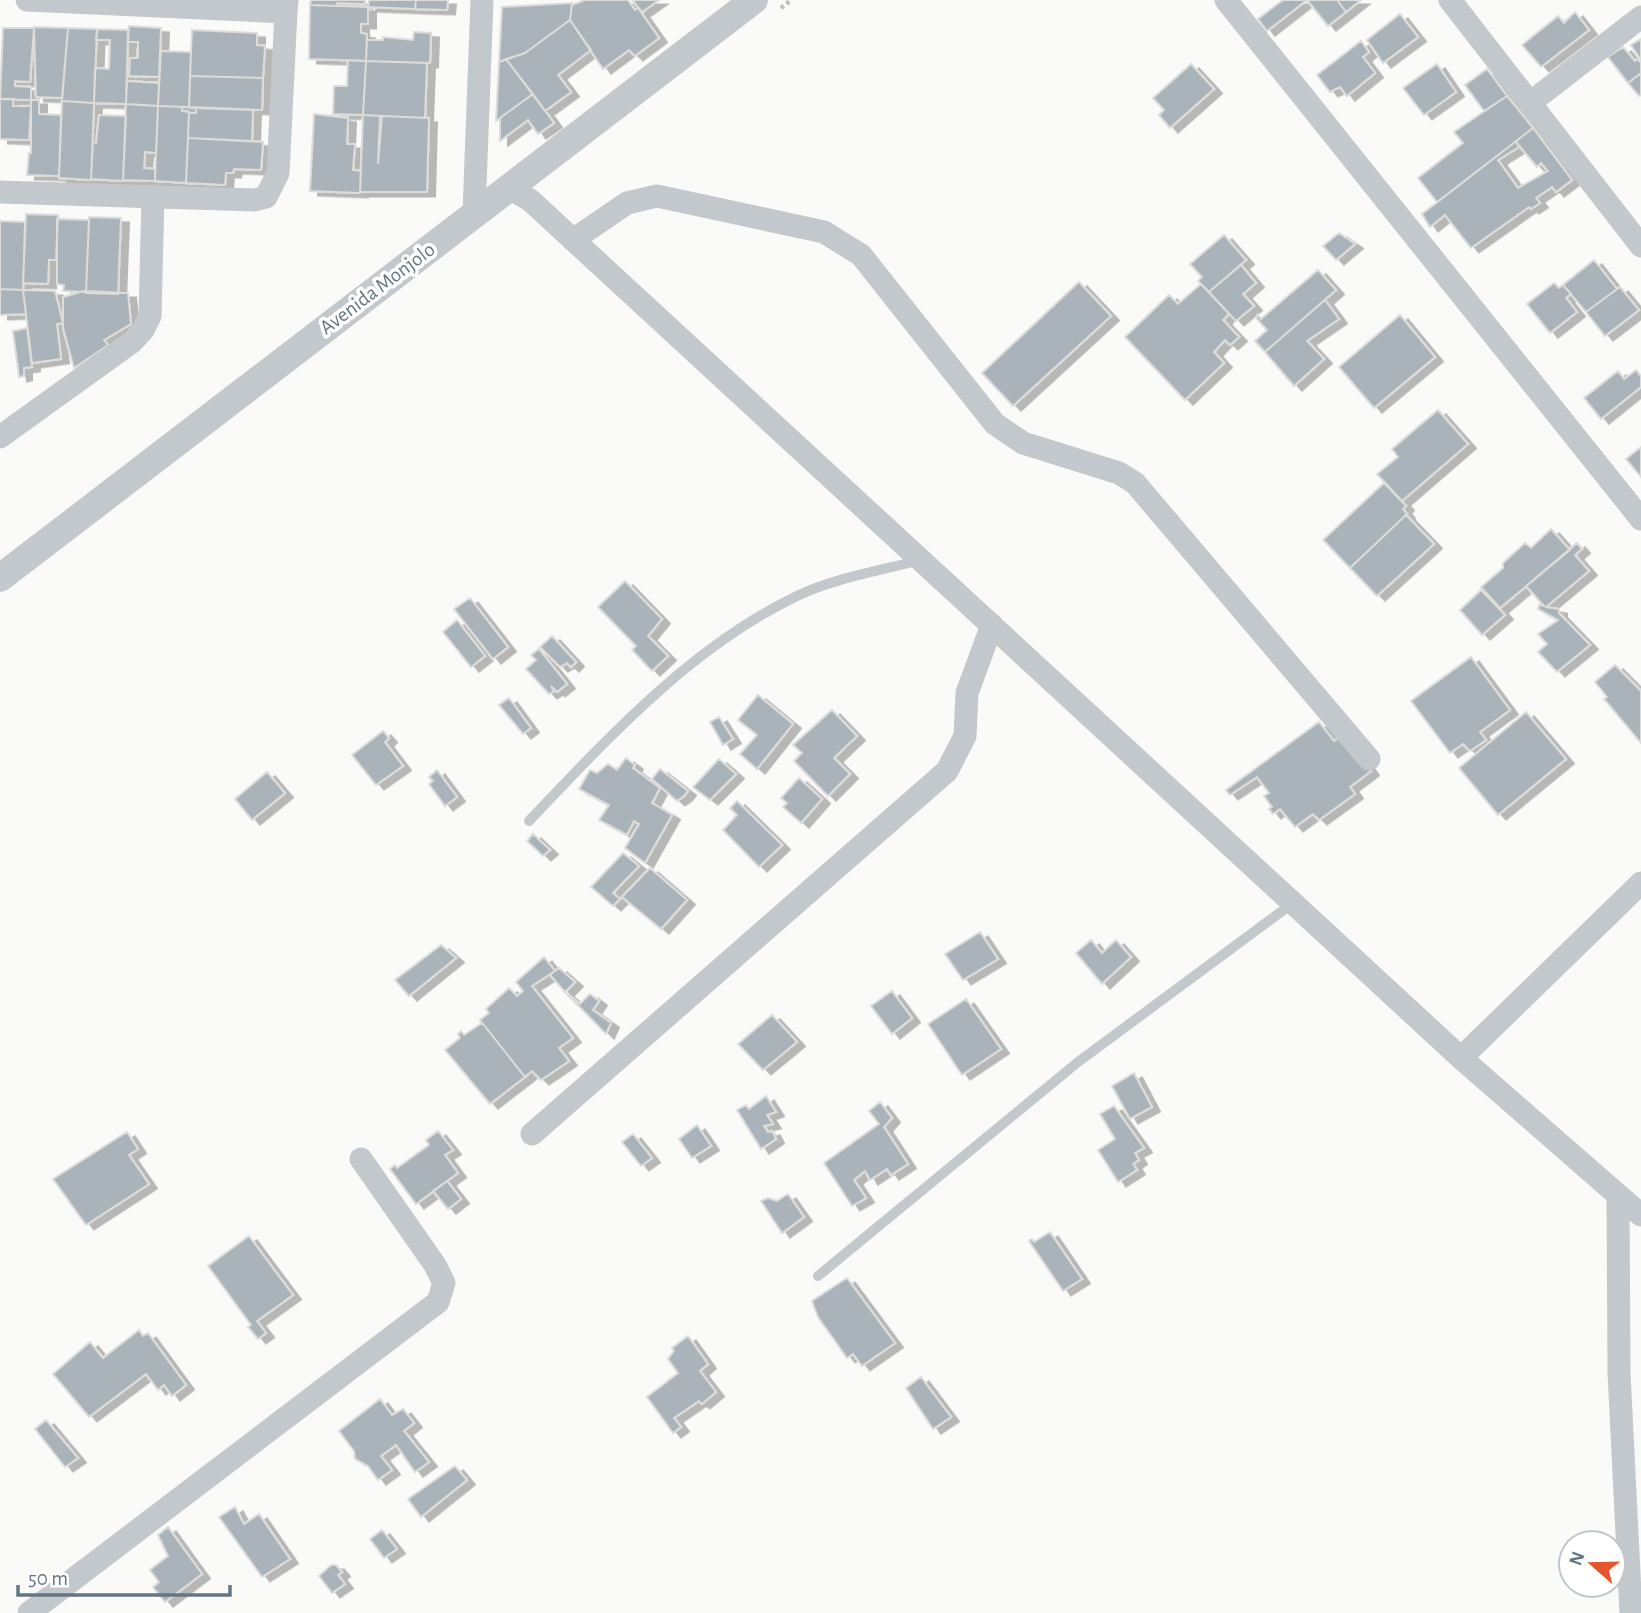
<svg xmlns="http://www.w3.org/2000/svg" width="1641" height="1613" viewBox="0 0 1641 1613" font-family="'Alegreya Sans',sans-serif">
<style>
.building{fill:#aab3b9;stroke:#dcdcda;stroke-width:2;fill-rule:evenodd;filter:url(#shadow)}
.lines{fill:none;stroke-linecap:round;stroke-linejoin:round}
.path{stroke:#bbbfc2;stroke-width:4.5;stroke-dasharray:3.5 3.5;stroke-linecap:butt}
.service{stroke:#c3c8cc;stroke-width:10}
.minor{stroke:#c3c8cc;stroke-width:23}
.tertiary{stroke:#c3c8cc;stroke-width:28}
.labels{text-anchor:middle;stroke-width:7;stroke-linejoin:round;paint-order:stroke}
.street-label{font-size:21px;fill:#657683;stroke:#fff}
</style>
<defs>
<filter id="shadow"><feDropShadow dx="8" dy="4.5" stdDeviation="0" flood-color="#0004"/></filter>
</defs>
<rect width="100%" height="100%" fill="#fafaf8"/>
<path class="building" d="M311 0H365V4L337 3V6L310 5Z
M369 0H416L415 9 368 7Z
M416 0H448L447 10 415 9Z
M585 0H628L635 10 638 8 659 38 635 56 629 50 603 69 570 20 572 5Z
M632 0H659L642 12Z
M1283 0H1307L1267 31 1258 19Z
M1307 0H1337L1346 12 1328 26Z
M1337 0H1361L1346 12Z
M572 3 570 20 525 53 499 62 502 7Z
M310 5 368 7V24H361V33L367 34 366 61 309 59Z
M1575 12 1589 30 1541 67 1522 45 1558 16 1564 23Z
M1400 14 1418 37 1383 63 1367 40Z
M570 20 591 50 558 75 571 92 545 111 506 59 525 53Z
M129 26 161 28 159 77 129 76 130 58H138V42H128Z
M34 27 68 28 62 98 36 97Z
M3 28H34L30 82 15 81V86L31 87V100L0 99Z
M68 28 97 29 94 103 62 101Z
M97 29 128 30 126 104 94 103 95 68 109 69 110 40H96Z
M192 30 257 33V45L265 46 263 78 190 76Z
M414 32 431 33 430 63 366 61 367 40H383V37L413 40Z
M1641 39V60L1631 45Z
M1361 41 1369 52 1363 57 1375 73 1347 96 1340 87 1330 92 1317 75Z
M1623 47 1635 61 1638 59 1641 63V73L1628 83 1608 57Z
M161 51 191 52 189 107 158 106Z
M506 59 533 94 496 121 499 62Z
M348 60 366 61 363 115 333 114 334 86H347Z
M366 61 427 63 425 118 363 115Z
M1191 64 1214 89 1170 128 1159 115 1164 110 1153 98Z
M1437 64 1456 92 1424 115 1403 88Z
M1487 69 1507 96 1484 111 1465 85Z
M1641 73V95L1639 96 1628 83Z
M190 76 263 78 262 110 189 107Z
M127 81 159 83 158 106 126 104Z
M533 94 554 123 538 134 528 120 500 141V118Z
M1507 96 1533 128 1437 202 1418 178 1463 143 1454 132Z
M0 99H13V106H31L29 140 0 139Z
M31 100H39V114L61 115 59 176 27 175 29 153H31Z
M62 101 94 103 91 180 59 178Z
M126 104 158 106 156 153 145 152 144 168 155 169V181L123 180Z
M158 106 182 107V111L189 112 186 183 155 181Z
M196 108 253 110 252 141 188 138 189 113H196Z
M314 114 348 118 347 144H355L353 170 361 171 360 193 310 191Z
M99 115 126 116 123 181 91 179 93 142 96 143Z
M363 115 380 116 378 164 382 116 429 118 427 192H360Z
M1533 128 1572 180 1556 192 1552 187 1536 198 1540 203 1531 209 1529 207 1471 248 1445 215 1430 227 1422 214ZM1516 142 1537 167 1541 163 1548 171 1518 188 1498 160 1519 147Z
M188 138 263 142 261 170 234 169 233 173H226L225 185 186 183Z
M26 214 58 215 56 260H49L48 284 23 283Z
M89 217 121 218 118 294 86 293Z
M57 219 89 220 86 292 63 291 64 285 57 284Z
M0 221 25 222 23 290 0 289Z
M1339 233 1355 244 1336 260 1323 246Z
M1224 235 1246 260 1209 292 1198 281 1202 277 1190 264Z
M1594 260 1617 289 1586 312 1563 285Z
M1241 265 1256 283 1243 294 1254 306 1236 321 1209 292Z
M1318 270 1336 290 1265 352 1255 341 1267 330 1256 318 1258 315 1261 319Z
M1079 282 1111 316 1013 406 982 373Z
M1554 283 1559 288 1563 285 1571 294 1566 298 1577 312 1550 333 1527 304Z
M1201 284 1229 314 1223 320 1239 337 1230 345 1225 340 1214 352 1224 363 1185 400 1125 337 1169 295 1178 304Z
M1620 287 1639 310 1605 336 1586 312Z
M0 289 23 290 26 314 0 315Z
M23 290 55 291 63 323 57 324 61 359 32 363Z
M84 291 128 293 131 324 104 340 108 345 74 368 63 328V297Z
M1325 300 1339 319 1307 341 1324 359 1294 386 1265 352Z
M1400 315 1435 357 1374 408 1339 367Z
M27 328 32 367 24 368V376L19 377 13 331Z
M1636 370 1641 376V387L1601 419 1584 398 1618 371 1624 379Z
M1438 410 1468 444 1402 501 1377 474 1398 457 1392 449Z
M1641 447V477L1626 459Z
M1384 483 1406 506 1403 509 1407 514 1350 568 1323 540Z
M1406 515 1434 544 1377 596 1350 568Z
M1551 529 1570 550 1500 608 1481 587 1503 568V563L1525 543 1531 548Z
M1577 543 1582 549 1575 555 1589 571 1546 607 1559 609V613L1590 645 1557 672 1538 652 1547 644 1538 634 1558 620 1538 609 1539 605 1544 606 1526 586Z
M625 581 662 619 648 636 668 656 652 671 632 650 636 646 598 607Z
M1481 590 1505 615 1482 635 1460 610Z
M470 598 508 647 493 659 454 609Z
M457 620 485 656 471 667 443 632Z
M552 636 576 662 571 667 567 663 560 667 540 647Z
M539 649 567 684 557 692 551 686 554 691 549 694 526 669 536 660 531 655Z
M1471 657 1510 710 1480 732 1486 740 1470 751 1463 744 1450 753 1411 701Z
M1615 665 1641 691V743L1604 699 1607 697 1595 682Z
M758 695 793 724 757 769 740 754 757 735 738 720Z
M509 698 531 728 523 734 499 705Z
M832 710 857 736 834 758 850 774 828 796 794 761 802 753 793 745Z
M1526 712 1566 759 1498 815 1459 768Z
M719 717 733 739 723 745 710 722Z
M1319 722 1334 741 1345 734 1371 771 1350 787 1355 794 1319 820 1313 814 1295 827 1280 809 1273 814 1269 809 1272 807 1264 796 1269 793 1257 777 1230 795 1226 790Z
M383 731 389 738 385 742 403 766 376 785 352 755Z
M626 758 635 765 633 768 660 788 652 803 672 815 645 863 625 848 639 824 634 821 627 835 599 820 609 805 579 789 590 770 597 773 608 764 617 770Z
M719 759 736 774 710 800 693 787Z
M660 769 688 791 684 796 677 801 652 779Z
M437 770 457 797 445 806 429 784 433 781 429 777Z
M267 772 285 793 252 820 235 799Z
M799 778 822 799 801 823 783 807 787 803 781 798Z
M737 801 782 845 759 867 723 830 737 815 730 808Z
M533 834 550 850 543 856 527 841Z
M623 853 639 866 613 893 620 899 613 906 591 887Z
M650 868 687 900 661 929 622 897Z
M980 932 998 959 963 980 945 954Z
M1091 940 1102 953 1116 940 1131 957 1102 984 1076 953Z
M441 945 456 958 409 996 395 980Z
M544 957 555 971 532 986 573 1038 559 1048 569 1061 541 1080 532 1071 525 1077 480 1020 489 1013 486 1009 509 988 517 996 523 991 516 982Z
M559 968 575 982 565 992 550 975Z
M892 991 912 1018 892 1034 871 1006Z
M565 992 580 1004 590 994 599 1001 593 1010 611 1023 606 1034Z
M966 999 1001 1049 962 1075 928 1024Z
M772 1015 797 1042 763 1070 738 1044Z
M480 1020 525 1077 490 1104 445 1050 460 1038 458 1034 461 1031 464 1035 482 1023Z
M1134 1073 1152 1107 1130 1119 1112 1086Z
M766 1096 776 1112 767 1115 773 1124 764 1126 768 1132 772 1131 776 1139 761 1149 737 1110 746 1105 749 1109Z
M880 1102 892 1118 884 1127 908 1164 891 1175 887 1169 870 1180 865 1171 854 1180 866 1198 852 1206 824 1163 879 1124 869 1111Z
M1114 1106 1144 1148 1135 1153 1139 1160 1133 1164 1137 1170 1118 1182 1098 1150 1115 1139 1100 1114Z
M697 1125 711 1146 692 1158 679 1139Z
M438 1131 453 1150 445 1155 458 1173 416 1204 390 1169 395 1165 397 1168 429 1145 426 1140Z
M127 1132 138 1149 129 1155 149 1184 86 1225 53 1179Z
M633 1134 652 1158 641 1166 622 1142Z
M447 1181 461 1199 448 1209 433 1191Z
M788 1194 804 1217 782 1233 761 1201 768 1198 777 1201Z
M1050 1232 1082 1279 1063 1291 1029 1241 1032 1239 1034 1242Z
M249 1236 293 1295 257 1321 266 1333 258 1339 248 1327 251 1325 208 1266Z
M847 1278 895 1343 862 1366 853 1354 847 1358 818 1317 812 1301Z
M139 1330 143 1336 148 1333 186 1385 172 1396 164 1385 158 1390 146 1374 89 1417 53 1374 90 1342 103 1358Z
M688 1336 708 1364 700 1371 716 1392 702 1404 699 1401 674 1418 681 1427 673 1433 647 1397 678 1373 668 1359 674 1351 672 1348Z
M921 1377 951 1417 933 1429 906 1388Z
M380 1399 392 1415 403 1409 414 1423 404 1431 429 1462 415 1472 396 1445 381 1456 392 1470 378 1480 368 1466 355 1459 354 1451 339 1431Z
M46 1420 78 1458 65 1467 35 1429Z
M455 1466 467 1480 421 1517 408 1499Z
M235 1507 244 1524 259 1514 290 1559 262 1577 219 1517Z
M168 1527 202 1574 165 1602 153 1587 159 1582 150 1570 168 1556 158 1535Z
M382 1530 397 1549 384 1558 370 1539Z
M331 1565H336L342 1572 338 1575 345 1584 332 1593 319 1576Z"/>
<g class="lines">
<path class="path" d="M781 8 791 0"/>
<path class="service" d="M529 821C609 737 691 647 797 596 834 578 880 571 920 560
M818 1276 1078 1062 1293 903"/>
<path class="minor" d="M27 0 286 12 287 0
M1226 0 1641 519
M1450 0 1641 246
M1530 103 1641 17
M507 187 530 200 1461 1058 1641 1215
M0 192 255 200 266 197 278 173 286 12
M474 213 482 0
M573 240 627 203 657 196 824 232 861 255 995 424 1023 443 1119 473 1135 483 1369 759
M0 437 132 342 143 330 150 316 153 196
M1461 1058 1641 883
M532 1134 947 771 965 736 967 693 992 625
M1618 1195 1619 1373 1631 1613
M29 1613 438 1302 444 1283 435 1265 361 1159"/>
<path class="tertiary" d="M0 578 754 0"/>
</g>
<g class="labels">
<g class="street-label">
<text transform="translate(377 288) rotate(-37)" y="7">Avenida Monjolo</text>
</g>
</g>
<g transform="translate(1592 1564) rotate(290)"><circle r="33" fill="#ffffff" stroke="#c1c8cd" stroke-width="2"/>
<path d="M0-5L12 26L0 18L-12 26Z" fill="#e4572e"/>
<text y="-10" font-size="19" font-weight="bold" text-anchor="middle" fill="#657683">N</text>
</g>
<path d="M18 1585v10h212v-10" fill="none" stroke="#657683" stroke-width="3.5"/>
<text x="28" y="1585" font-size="21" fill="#657683" stroke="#ffffff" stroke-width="5" paint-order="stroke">50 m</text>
</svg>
